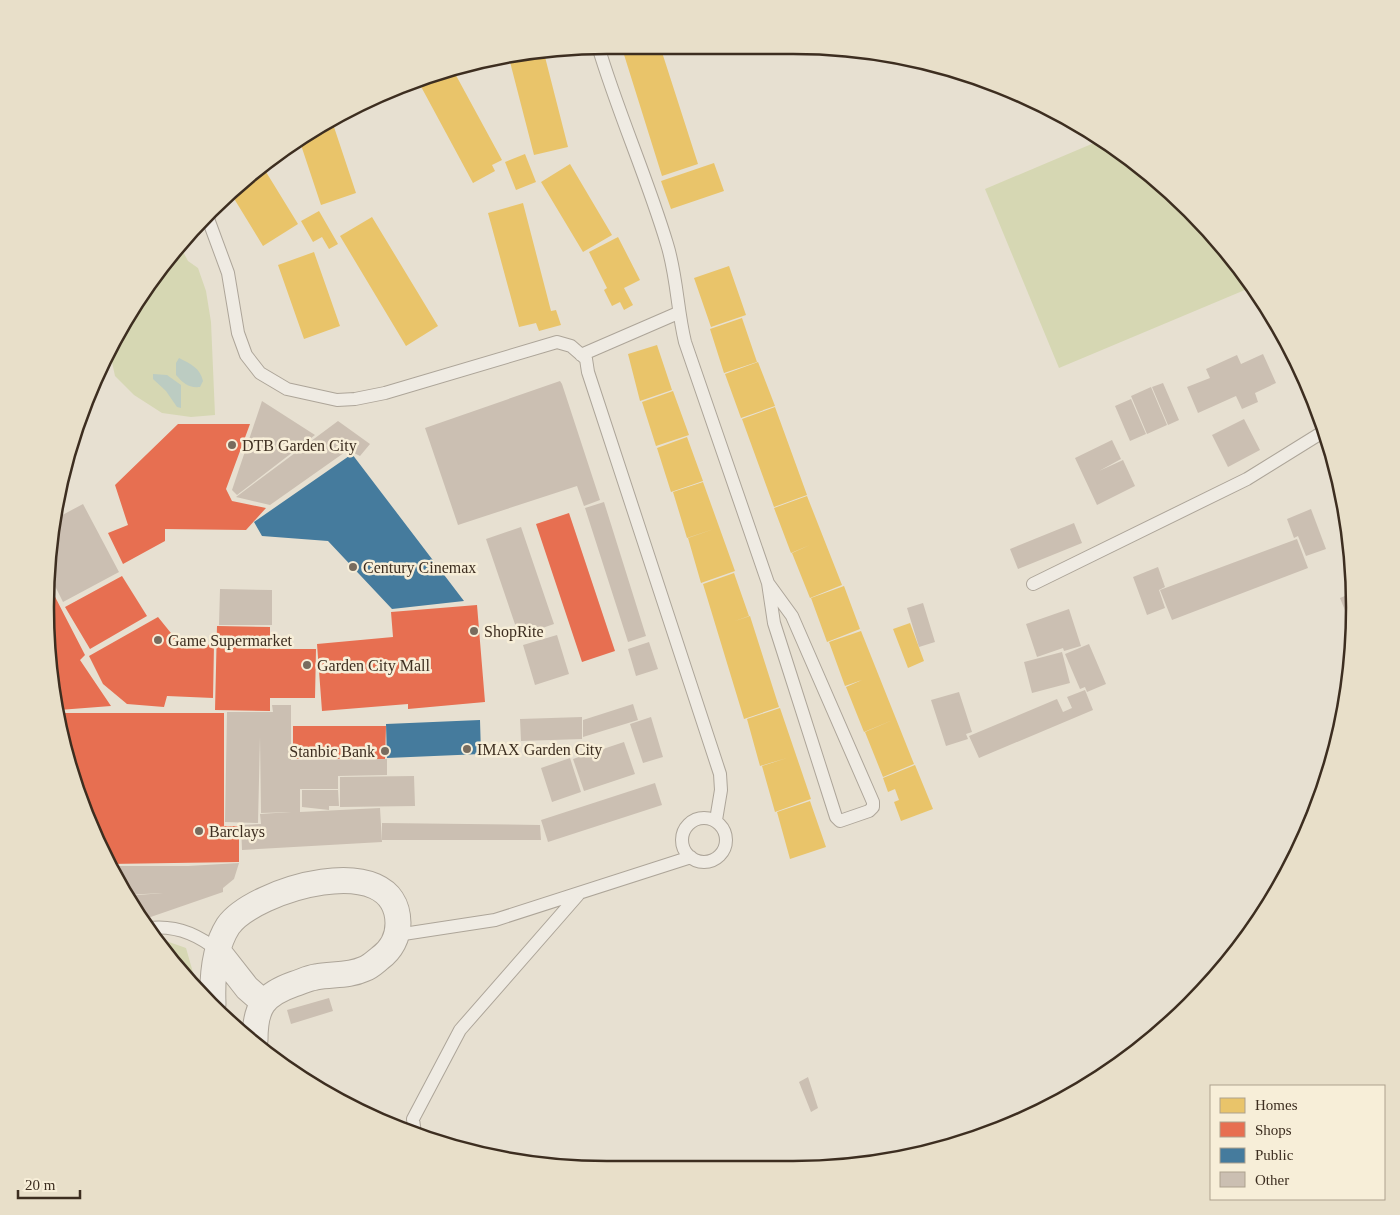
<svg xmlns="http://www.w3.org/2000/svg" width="1400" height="1215" viewBox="0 0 1400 1215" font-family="'Times New Roman',serif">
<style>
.green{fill:#d6d7b3}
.water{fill:#bcccc2}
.homes{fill:#e9c46a}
.shops{fill:#e76f51}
.public{fill:#457b9d}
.building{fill:#cbbfb2}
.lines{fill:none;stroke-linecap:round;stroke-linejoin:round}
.lane-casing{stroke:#ada599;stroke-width:14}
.street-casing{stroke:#ada599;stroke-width:27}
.lane{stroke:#efebe3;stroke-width:12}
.street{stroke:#efebe3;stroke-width:25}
.poi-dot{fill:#786c5e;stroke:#f7eed8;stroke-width:2}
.labels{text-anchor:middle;stroke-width:5;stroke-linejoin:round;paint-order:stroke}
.poi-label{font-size:16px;fill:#3d2e20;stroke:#f7eed8;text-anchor:start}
.rim{fill:none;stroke:#3d2e20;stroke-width:2.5}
</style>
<rect width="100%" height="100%" fill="#e7e0d1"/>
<path class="green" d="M1101 140 1135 161 1216 237 1252 287 1059 368 985 189Z
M180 246 188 261 198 268 206 291 211 322 215 415 191 417 162 413 134 395 115 376 110 353 161 265Z
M166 941 186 948 198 990 185 979 159 943Z"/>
<path class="water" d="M179 358C191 364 200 368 203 381L200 387C188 388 183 383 176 375V363Z
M153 374 167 375 181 385V408L177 407 166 391 153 379Z"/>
<path class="homes" d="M621 45 660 46 698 164 662 176Z
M544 53 568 147 534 155 509 58Z
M452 68 502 160 492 165 495 171 473 183 418 81Z
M332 121 356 193 321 205 300 142Z
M525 154 536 182 516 190 505 162Z
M714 163 724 191 671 209 661 181Z
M570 164 612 235 583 252 541 182Z
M263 167 298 224 263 246 230 192 237 184Z
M523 203 551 311 556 310 561 325 539 331 536 323 519 327 488 213Z
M319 211 338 244 329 249 322 237 313 242 301 221Z
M372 217 438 326 406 346 340 236Z
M618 237 640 280 624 288 633 305 624 310 620 302 612 306 604 290 607 288 589 252Z
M314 252 340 326 304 339 278 265Z
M729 266 746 315 711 327 694 278Z
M742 318 757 362 724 373 710 329Z
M657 345 672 390 640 401 628 354Z
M758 362 775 406 741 418 725 374Z
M673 391 689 435 656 446 642 402Z
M775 407 807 495 774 507 742 419Z
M687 437 703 481 671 492 657 448Z
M703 482 735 571 701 583 688 538 714 529 687 538 673 492Z
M807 496 842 585 810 598 792 553 810 545 791 553 774 508Z
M734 573 749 616 735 621 750 616 779 707 744 719 703 584Z
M844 586 860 629 827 642 811 598Z
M910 623 924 661 908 668 893 629Z
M861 631 914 764 883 777 865 732 893 720 864 732 846 687 862 680 845 686 829 642Z
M780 708 811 799 775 812 762 766 787 758 760 766 747 719Z
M915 765 933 809 901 821 894 802 899 800 895 789 888 792 883 778Z
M810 801 826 847 790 859 777 812Z"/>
<path class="shops" d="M178 424H250L226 489 232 501 266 508 246 530 165 529V541L123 564 108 533 128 525 115 485Z
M569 513 615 651 582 662 536 524Z
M122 576 147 616 90 649 65 607Z
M51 589 85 655 80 660 111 706 59 710 46 645 48 591Z
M477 605 485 702 408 709V704L322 711 317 644 393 637 391 612Z
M158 617 179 643 214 645 213 698 167 696 164 707 127 704 103 684 89 656Z
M217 626 270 627V649H316L315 698H270V711L215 710Z
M60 713H224V826H239V862L109 864 75 788Z
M293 726H386L385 759H293Z"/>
<path class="public" d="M352 454 464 601 392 609 328 541 262 536 254 522Z
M480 720 481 754 387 758 386 724Z"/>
<path class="building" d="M1263 354 1276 383 1255 393 1258 402 1242 409 1236 396 1198 413 1187 387 1210 378 1206 369 1237 355 1241 364Z
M560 381 562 384 600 500 584 506 577 486 458 525 425 428Z
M1163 383 1179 420 1168 425 1152 387Z
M1151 387 1167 425 1147 434 1131 396Z
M1131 399 1146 434 1130 441 1115 406Z
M262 401 315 435 237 495 232 490Z
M1244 419 1260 450 1228 467 1212 435Z
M338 421 370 444 360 456 348 450 270 505 236 497Z
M1112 440 1121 459 1099 471 1123 460 1135 486 1097 505 1075 458Z
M604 502 646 636 628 642 585 508Z
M83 504 119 572 63 602 49 574 50 534 53 520Z
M1311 509 1326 549 1306 556 1298 536 1294 538 1287 519Z
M1074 523 1082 543 1018 569 1010 549Z
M521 527 554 624 519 636 486 539Z
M1297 539 1308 568 1172 620 1160 590Z
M1158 567 1165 587 1159 590 1165 608 1147 615 1133 577Z
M220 589 272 590V625H219Z
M1352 593 1353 616 1348 618 1340 598Z
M923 603 935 642 919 647 907 608Z
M1069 609 1081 646 1064 651 1063 648 1037 657 1026 624Z
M557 635 569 674 535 685 523 645Z
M649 642 658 669 636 676 628 649Z
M1089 644 1106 684 1087 692 1085 687 1080 689 1065 654Z
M1062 652 1070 683 1032 693 1024 662Z
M1085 690 1093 710 979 758 969 736 1057 699 1063 712 1072 708 1067 697Z
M959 692 972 732 966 734 968 739 946 746 931 700Z
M633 704 638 720 583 737V720Z
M272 705H291V760L387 759V775L338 776V789H300V812L380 808 382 842 242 850 241 825 261 824 260 814 291 812 261 813 260 737 258 823 225 822 227 712H273Z
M582 717V739L521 741 520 719Z
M651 717 663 757 643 763 630 724Z
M624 742 635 774 584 791 573 759Z
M570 758 581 792 552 802 541 768Z
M414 776 415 806 340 807V777Z
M655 783 662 805 548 842 541 820Z
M302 790H338L339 806H329V810L302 807Z
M382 823 540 825 541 840H382Z
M239 863 234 879 223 888V892L142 920 126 896 163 893 125 895 110 866H188Z
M329 998 333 1011 291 1024 287 1010Z
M808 1077 818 1108 811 1112 799 1082Z
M759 1160 761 1167 757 1169H741L740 1167Z"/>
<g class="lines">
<g class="lane-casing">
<path id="lane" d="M598 46C618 113 647 177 667 244 677 276 677 309 685 342L768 583 774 623 836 817 840 821 869 811 873 807V802L792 616 768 583
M207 216 228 273 238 333 246 355 260 373 287 389 337 400 355 399 385 393 557 342 571 346 586 359 588 372 720 774 721 790 716 820
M581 355 678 313
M1033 584 1247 479 1326 430
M682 840a22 22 0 1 1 44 0a22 22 0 1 1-44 0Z
M149 928C175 925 198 934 218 951
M397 935 495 920 691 857
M415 1134 413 1119 460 1030 578 895"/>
</g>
<g class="street-casing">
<path id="street" d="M218 951 247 988 263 1002
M213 1004C212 979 214 948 228 926 254 889 397 847 398 923 398 937 391 950 380 958 375 962 370 967 364 969 349 976 332 974 316 977 308 978 301 982 294 984 263 995 255 1007 255 1040"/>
</g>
<use href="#lane" class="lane"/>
<use href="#street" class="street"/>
</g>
<g class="poi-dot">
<circle cx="232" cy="445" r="5"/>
<circle cx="353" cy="567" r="5"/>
<circle cx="474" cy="631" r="5"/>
<circle cx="158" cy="640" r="5"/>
<circle cx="307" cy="665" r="5"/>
<circle cx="467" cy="749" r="5"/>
<circle cx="385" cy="751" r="5"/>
<circle cx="199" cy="831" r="5"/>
</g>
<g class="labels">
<g class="poi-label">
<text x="242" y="451">DTB Garden City</text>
<text x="363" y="573">Century Cinemax</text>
<text x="484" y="637">ShopRite</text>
<text x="168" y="646">Game Supermarket</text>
<text x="317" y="671">Garden City Mall</text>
<text x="477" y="755">IMAX Garden City</text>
<text x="375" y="757" text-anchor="end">Stanbic Bank</text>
<text x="209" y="837">Barclays</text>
</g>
</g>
<path d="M0 0H1400V1215H0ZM607 54H793A553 553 0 0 1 1346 607V608A553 553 0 0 1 793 1161H607A553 553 0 0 1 54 608V607A553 553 0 0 1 607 54Z" fill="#e8dfc9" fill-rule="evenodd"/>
<path class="rim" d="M607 54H793A553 553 0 0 1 1346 607V608A553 553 0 0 1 793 1161H607A553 553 0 0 1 54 608V607A553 553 0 0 1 607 54Z"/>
<rect x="1210" y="1085" width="175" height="115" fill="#f7eed8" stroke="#ada18e"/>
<rect x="1220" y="1098" width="25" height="15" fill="#e9c46a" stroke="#ada18e"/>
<text x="1255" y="1110" font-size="15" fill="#3d2e20">Homes</text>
<rect x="1220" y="1122" width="25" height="15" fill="#e76f51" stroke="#ada18e"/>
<text x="1255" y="1135" font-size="15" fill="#3d2e20">Shops</text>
<rect x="1220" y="1148" width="25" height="15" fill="#457b9d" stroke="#ada18e"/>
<text x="1255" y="1160" font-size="15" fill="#3d2e20">Public</text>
<rect x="1220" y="1172" width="25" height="15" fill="#cbbfb2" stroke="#ada18e"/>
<text x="1255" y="1185" font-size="15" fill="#3d2e20">Other</text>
<path d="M18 1190v8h62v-8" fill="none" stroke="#3d2e20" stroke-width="2.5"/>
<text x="25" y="1190" font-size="15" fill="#3d2e20" stroke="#f7eed8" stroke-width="4" paint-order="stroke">20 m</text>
</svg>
